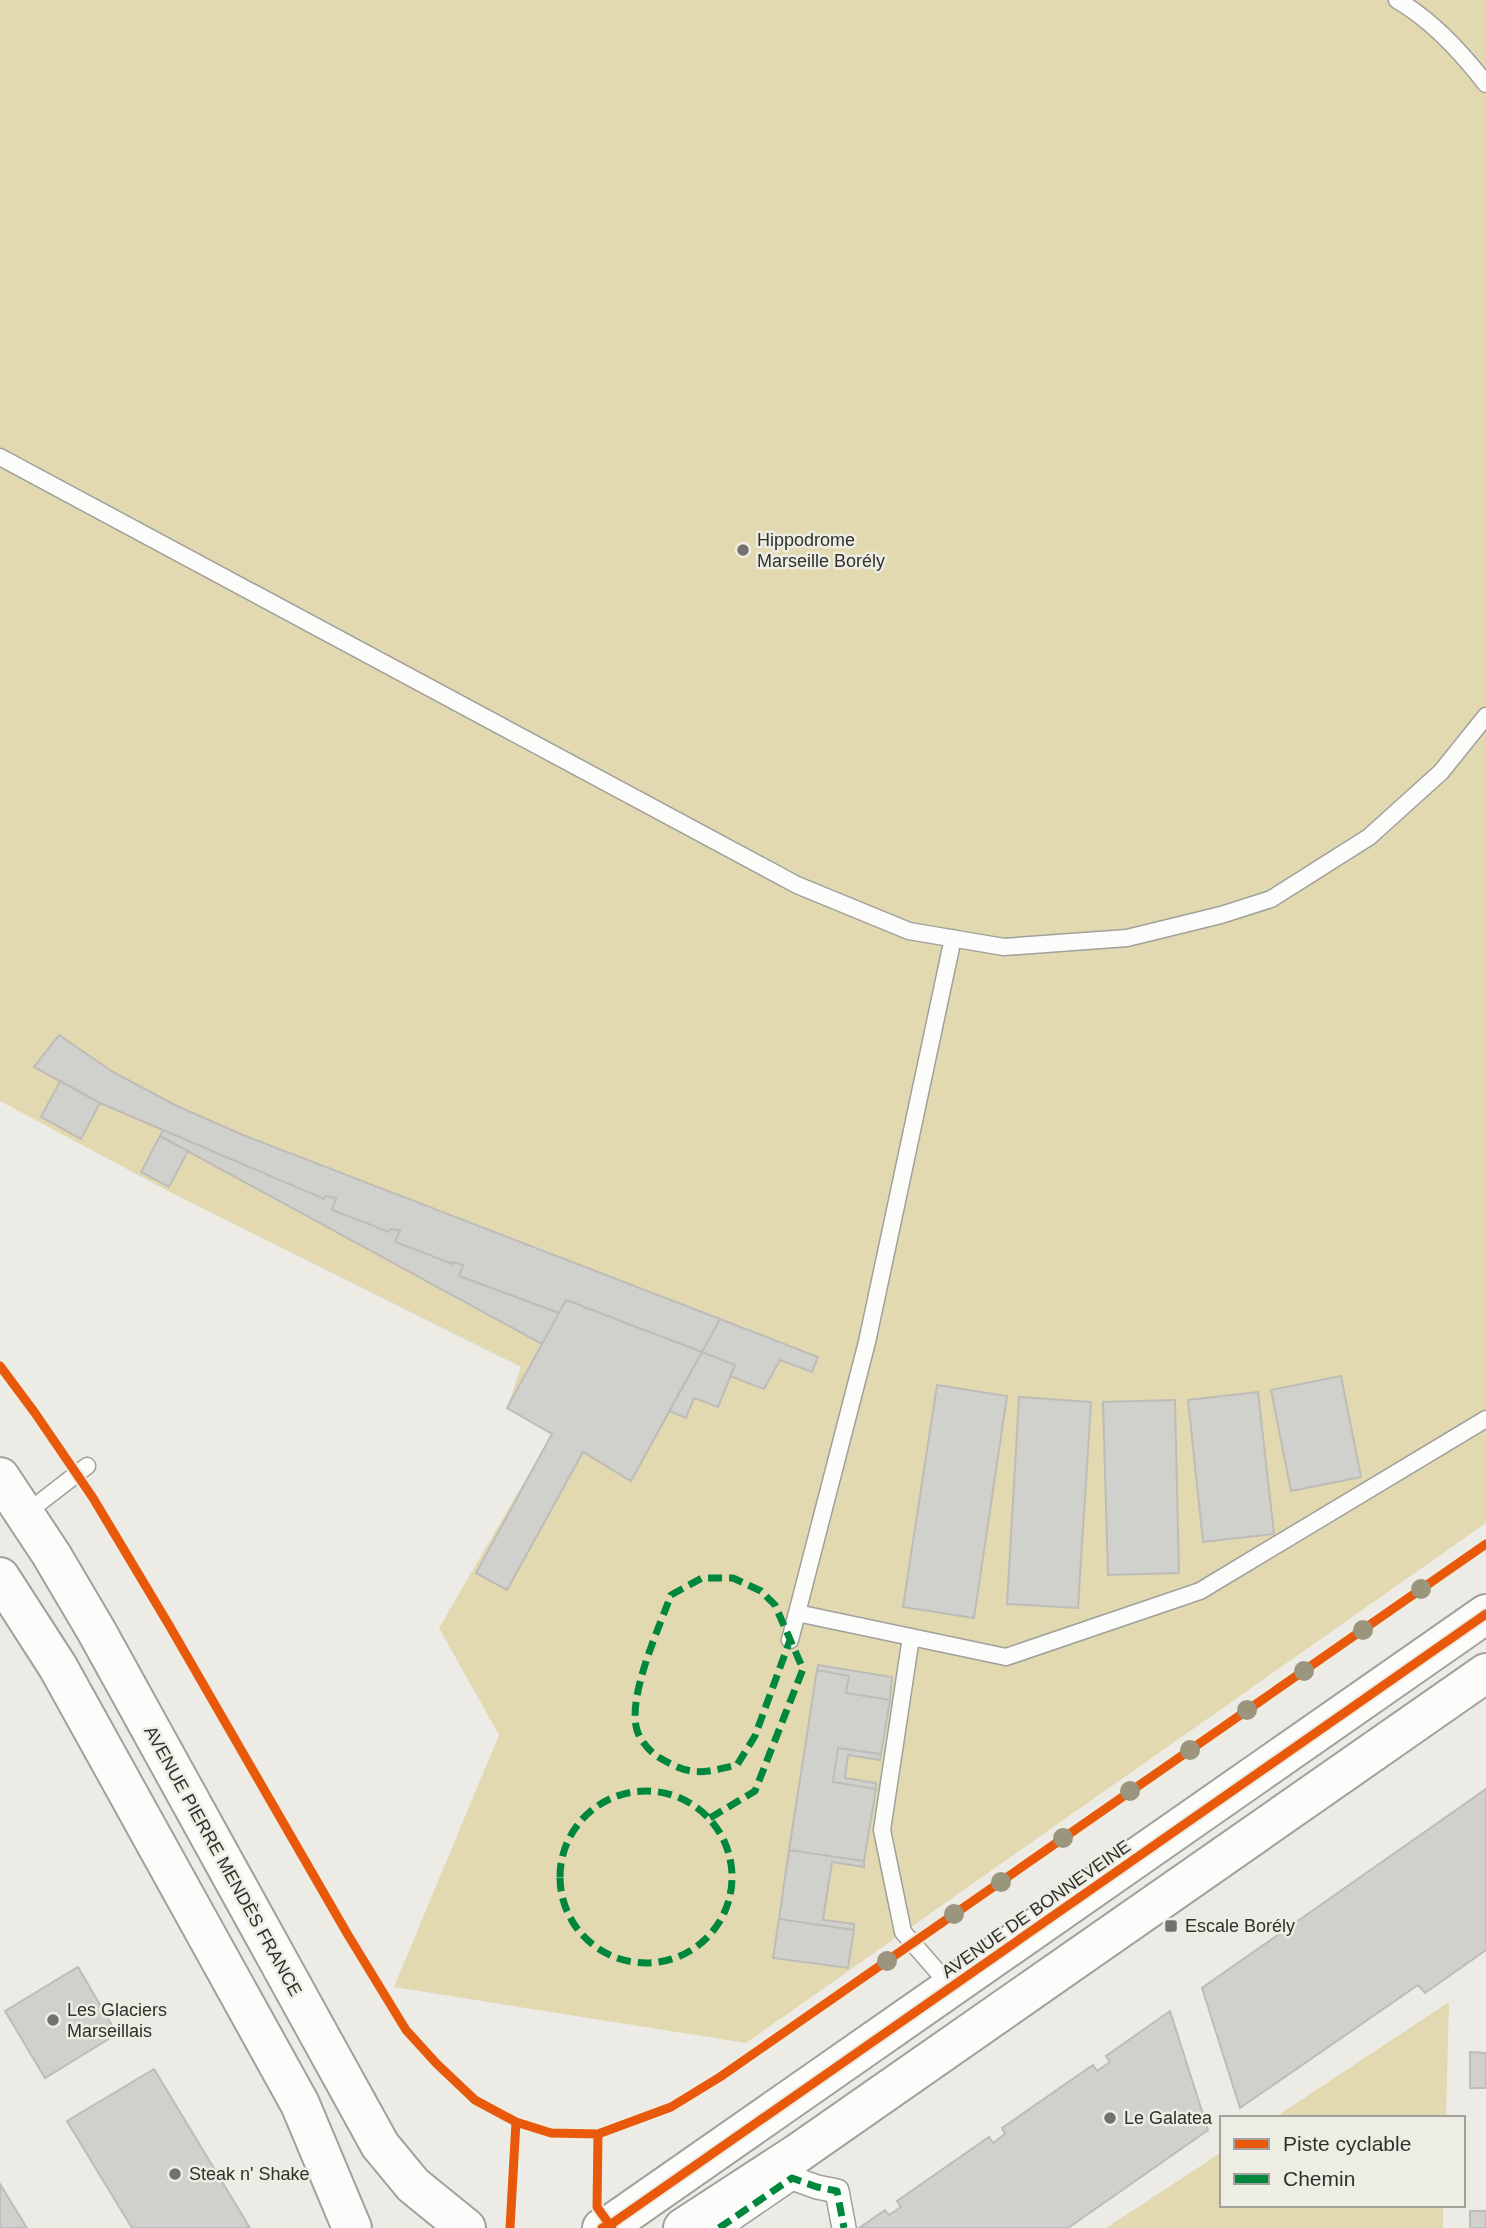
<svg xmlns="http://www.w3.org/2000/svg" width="1486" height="2228" viewBox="0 0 1486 2228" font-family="Helvetica,sans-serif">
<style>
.green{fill:#e2d9b0}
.building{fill:#d0d0cc;stroke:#bdbcb8;stroke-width:2}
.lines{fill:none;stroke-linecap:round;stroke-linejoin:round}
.service-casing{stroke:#a0a09c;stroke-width:19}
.pedestrian-casing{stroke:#a0a09c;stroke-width:26}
.tertiary-casing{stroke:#a0a09c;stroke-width:42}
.service{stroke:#fcfcfb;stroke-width:16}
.pedestrian{stroke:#fcfcfb;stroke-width:23}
.tertiary{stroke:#fcfcfb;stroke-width:38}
.quiet{stroke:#00873e;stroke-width:7;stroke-dasharray:14 7;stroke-linecap:butt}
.cycleway-casing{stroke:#eeede4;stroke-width:13}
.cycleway{stroke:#e8590c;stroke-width:9}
.tree{fill:#9a957c}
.poi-dot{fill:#72716e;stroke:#eeede4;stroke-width:2.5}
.labels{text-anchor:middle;stroke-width:5;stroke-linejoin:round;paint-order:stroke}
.poi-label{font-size:18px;fill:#30302d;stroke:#eeede4;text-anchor:start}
.street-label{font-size:18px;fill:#30302d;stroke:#eeede4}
</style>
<rect width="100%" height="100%" fill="#ecebe6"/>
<path class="green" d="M0 0H1486V1523L746 2043 394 1987 499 1735 439 1628 552 1434 507 1408 521 1367 168 1191 0 1101Z
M1449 2002 1446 2118H1274Z
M1222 2152V2205H1443V2228H1106Z"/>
<path class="building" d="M59 1035 113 1072 177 1106 243 1135 720 1319 702 1352 566 1300 559 1313 459 1276 463 1265 454 1262 453 1264 395 1242 400 1230 390 1229 389 1232 332 1210 336 1198 325 1196 324 1199 100 1103 34 1067Z
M60 1081 100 1103 81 1139 41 1117Z
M163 1130 324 1199 325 1196 336 1198 332 1210 389 1232 390 1229 400 1230 395 1242 453 1264 454 1262 463 1265 459 1276 559 1313 542 1344 160 1136Z
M160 1136 188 1151 169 1187 141 1172Z
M566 1300 702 1352 631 1481 583 1452 507 1590 476 1573 552 1434 507 1408Z
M720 1319 818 1357 812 1372 780 1360 764 1389 730 1376 735 1365 702 1352Z
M702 1352 735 1365 718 1407 694 1398 686 1418 669 1411Z
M1341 1376 1361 1477 1291 1491 1271 1390Z
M937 1385 1007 1396 974 1618 903 1607Z
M1258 1392 1274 1534 1203 1542 1188 1400Z
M1019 1397 1091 1402 1078 1608 1007 1604Z
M1175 1400 1179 1573 1108 1575 1103 1402Z
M818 1665 892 1677 890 1700 846 1693 849 1676 817 1670Z
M817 1670 849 1676 846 1693 890 1700 881 1754 838 1748 833 1782 876 1789 864 1861 789 1850Z
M838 1748 881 1754 880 1760 848 1755 845 1778 876 1783V1789L833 1782Z
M1486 1789V1950L1425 1993 1418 1985 1240 2108 1202 1988Z
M789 1850 864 1861V1867L832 1862 823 1920 854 1924V1930L779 1919Z
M779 1919 854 1930 848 1968 773 1958Z
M78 1967 117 2034 45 2078 5 2011Z
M1170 2011 1208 2130 1068 2228H859L885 2210 889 2215 901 2207 897 2201 989 2137 993 2143 1005 2134 1002 2128 1093 2065 1097 2071 1110 2062 1106 2056Z
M1470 2052 1486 2053V2088H1470Z
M154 2069 250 2228H132L67 2121Z
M0 2184 27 2228H0Z
M1470 2211H1486V2228H1470Z"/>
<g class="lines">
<g class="service-casing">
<path id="service" d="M1397 0C1432 20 1462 53 1486 84
M0 457 797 885 909 931 1004 947 1127 938 1221 915 1271 899 1369 837 1441 772 1486 716
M25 1514 87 1466
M797 1613 1006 1657 1200 1591 1486 1419
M911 1637 882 1830 903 1932 951 1987
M790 1640 867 1342 953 938"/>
</g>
<g class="pedestrian-casing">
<path id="pedestrian" d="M719 2228 792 2178 817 2187 837 2191 844 2228"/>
</g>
<g class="tertiary-casing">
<path id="tertiary" d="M0 1477 51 1554 97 1632 380 2145 413 2185 466 2228
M0 1577 58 1667 300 2104 352 2228
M602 2228 610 2225 1486 1614
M683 2228 798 2153 1486 1673"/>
</g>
<use href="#service" class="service"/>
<use href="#pedestrian" class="pedestrian"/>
<use href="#tertiary" class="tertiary"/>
<path class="quiet" d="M560 1877a86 86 0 1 1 172 0a86 86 0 1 1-172 0Z
M710 1818 755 1791 803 1669 775 1605 761 1591 733 1578H702L671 1595C659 1628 627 1697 637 1730 640 1741 651 1753 660 1758 692 1777 703 1773 737 1765L755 1736 790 1640
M719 2228 792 2178 817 2187 837 2191 844 2228"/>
<g class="cycleway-casing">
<path id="cycleway" d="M0 1366 35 1413 93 1498 169 1625 348 1935 406 2030 437 2064 475 2100 516 2122 551 2133 598 2134 671 2107 720 2077 1486 1544
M598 2134 597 2207 612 2228
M510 2228 516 2122
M602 2228 610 2225 1486 1614"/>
</g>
<use href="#cycleway" class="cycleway"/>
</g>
<g class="tree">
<circle cx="1421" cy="1589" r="10"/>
<circle cx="1363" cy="1630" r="10"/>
<circle cx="1304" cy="1671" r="10"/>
<circle cx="1247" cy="1710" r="10"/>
<circle cx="1190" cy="1750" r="10"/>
<circle cx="1130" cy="1791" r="10"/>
<circle cx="1063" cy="1838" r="10"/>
<circle cx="1001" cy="1882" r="10"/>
<circle cx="954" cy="1914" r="10"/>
<circle cx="887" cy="1961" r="10"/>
</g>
<g class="poi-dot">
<circle cx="743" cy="550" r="7"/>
<rect x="1164" y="1919" width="14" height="14" rx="3.5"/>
<circle cx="53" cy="2020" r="7"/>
<circle cx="1110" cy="2118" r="7"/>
<circle cx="175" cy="2174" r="7"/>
</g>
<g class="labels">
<g class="poi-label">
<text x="757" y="546">Hippodrome<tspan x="757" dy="21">Marseille Borély</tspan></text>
<text x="1185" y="1932">Escale Borély</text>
<text x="67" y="2016">Les Glaciers<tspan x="67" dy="21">Marseillais</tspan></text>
<text x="1124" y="2124">Le Galatea</text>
<text x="189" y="2180">Steak n' Shake</text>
</g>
<g class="street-label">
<text transform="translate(223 1861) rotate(61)" y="6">AVENUE PIERRE MENDÈS FRANCE</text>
<text transform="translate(1036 1909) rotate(-35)" y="6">AVENUE DE BONNEVEINE</text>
</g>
</g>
<rect x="1220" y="2116" width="245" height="91" fill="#eeede4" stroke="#a2a19b" stroke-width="2"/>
<rect x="1234" y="2139" width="35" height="10" fill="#e8590c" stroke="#a2a19b" stroke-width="2"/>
<text x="1283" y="2151" font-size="21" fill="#30302d">Piste cyclable</text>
<rect x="1234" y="2174" width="35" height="10" fill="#00873e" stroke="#a2a19b" stroke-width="2"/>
<text x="1283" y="2186" font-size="21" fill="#30302d">Chemin</text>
</svg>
